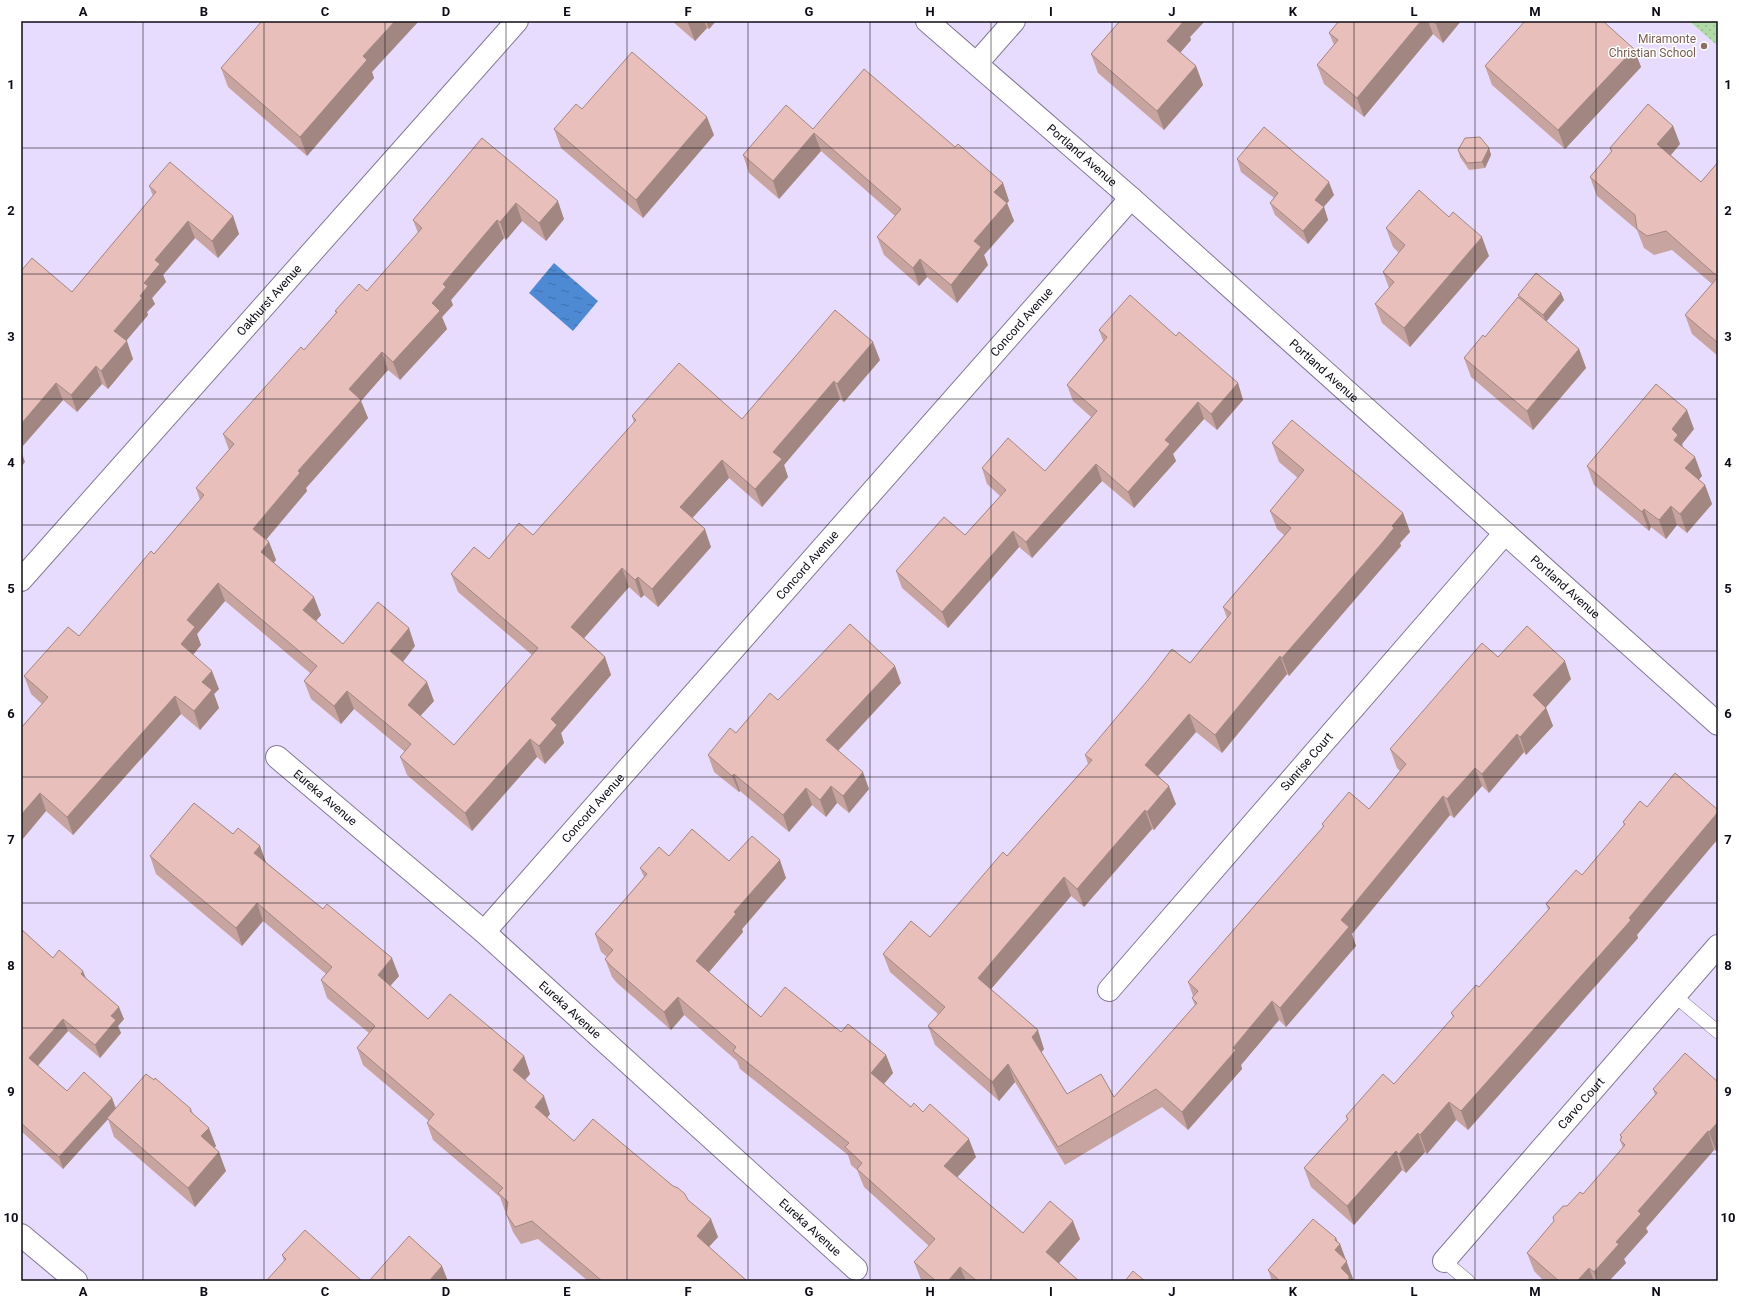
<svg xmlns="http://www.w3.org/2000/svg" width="1739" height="1302" viewBox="0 0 1739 1302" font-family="Roboto,sans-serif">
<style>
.grass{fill:url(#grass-dots)}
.water{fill:url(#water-ripples)}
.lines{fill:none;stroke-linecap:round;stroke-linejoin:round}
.service-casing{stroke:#837896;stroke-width:14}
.minor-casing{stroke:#837896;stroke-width:24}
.service{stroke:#fff;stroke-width:13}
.minor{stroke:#fff;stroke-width:22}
.wall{fill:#c8a4a0}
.shaded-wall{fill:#a28682}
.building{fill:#e8bfba;stroke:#a28682}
.grid{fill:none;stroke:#0f0b16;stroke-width:1;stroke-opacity:0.55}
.education-dot{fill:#8d6e63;stroke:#fff;stroke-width:1.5}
.labels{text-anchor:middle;stroke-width:3;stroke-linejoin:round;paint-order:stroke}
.education-label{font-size:12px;fill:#785e54;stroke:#fff;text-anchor:end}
.street-label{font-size:12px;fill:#0f0b16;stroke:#fff}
.neatline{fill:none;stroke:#0f0b16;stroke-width:1.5}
.grid-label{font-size:13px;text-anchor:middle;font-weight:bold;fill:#0f0b16}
</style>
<defs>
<pattern id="grass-dots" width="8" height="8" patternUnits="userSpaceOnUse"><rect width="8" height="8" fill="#b0dba6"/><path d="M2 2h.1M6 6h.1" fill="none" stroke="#96bb8e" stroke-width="1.8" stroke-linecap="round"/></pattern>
<pattern id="water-ripples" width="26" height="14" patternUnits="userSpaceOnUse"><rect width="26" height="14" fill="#4e8ad4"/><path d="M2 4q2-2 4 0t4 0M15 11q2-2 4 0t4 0" fill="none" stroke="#3f6fab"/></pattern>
</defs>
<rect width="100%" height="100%" fill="#e8dcfe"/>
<path class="grass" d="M1689 21H1718V46Z"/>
<path class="water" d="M554 263 598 301 573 331 529 293Z"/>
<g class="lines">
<g class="service-casing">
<path id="service" d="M1675 996 1718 1032
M1444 1261 1468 1281"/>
</g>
<g class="minor-casing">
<g id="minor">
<path id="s1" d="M927 21 1131 198 1718 724"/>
<path d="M977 63 1014 21"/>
<path id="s2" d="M21 580 517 21"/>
<path id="s3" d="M277 757 484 932 856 1269"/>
<path id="s4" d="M484 932 1131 198"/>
<path id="s5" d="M1109 990 1505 533"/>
<path d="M21 1235 76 1281"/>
<path id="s6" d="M1444 1261 1718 946"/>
</g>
</g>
<use href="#service" class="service"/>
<use href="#minor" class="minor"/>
</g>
<path class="wall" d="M672 21H716L709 29 707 28 695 41Z
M1118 21H1205L1190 37 1191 40 1180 53 1196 66 1203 85 1164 130 1098 73 1091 54 1119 22Z
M1339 21H1461L1443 43 1433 34 1364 117 1324 84 1317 65 1334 45 1329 33Z
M1634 49 1641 67 1565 149 1492 85 1485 66Z
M221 68 372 72 374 78 307 156 228 87Z
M582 109 714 135 643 218 561 148 554 129Z
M1673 126 1680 144 1671 155 1701 182 1718 162V356L1692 334 1685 315 1712 284 1672 250 1654 255 1644 248 1637 230 1597 196 1590 177 1611 152 1610 148Z
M813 129 955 147 1003 183 1009 201 1007 203 1014 221 984 255 988 265 957 303 927 277 919 286 884 255 877 237 895 216 821 151 779 199 749 173 743 155Z
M482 138 564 219 546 241 522 221 506 240 504 238 451 300 453 305 442 317 447 329 400 380 388 370 361 401 368 418 306 488 307 491 266 539 269 542 276 560 274 563 321 615 316 621 343 644 415 646 403 662 434 701 420 716 454 745 532 655 458 592 451 574 489 559 533 535 634 423 632 416 742 419 880 360 844 402 840 399 784 465 788 477 762 507 729 478 692 518 711 547 658 607 644 595 641 598 629 587 584 638 605 657 611 675 561 733 564 743 545 764 537 757 472 831 407 775 400 757 405 752 354 709 341 724 311 699 304 681 310 673 225 601 197 634 201 645 193 655 219 689 214 694 219 708 200 730 181 714 73 835 46 811 21 841V728L42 704 31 694 24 676 79 636 154 554 200 500 196 488 229 450 223 434 304 350 336 313 335 311 367 291 418 233 413 220Z
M1489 148 1491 155 1485 168 1469 170 1460 157 1458 150Z
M1237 159 1334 195 1324 207 1328 220 1308 244 1275 215 1270 203 1274 198 1241 172Z
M149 186 233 216 239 234 218 258 195 238 163 275 166 282 152 298 155 304 147 312 148 315 126 341 133 359 108 389 102 384 77 412 63 400 21 448 72 292 153 196Z
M1386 228 1489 256 1410 347 1382 323 1375 304 1389 288 1383 272 1399 253 1393 247Z
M1561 293 1564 300 1546 321 1579 349 1586 368 1533 430 1471 377 1464 358 1485 337 1519 298 1518 295Z
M1099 330 1176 336 1238 383 1243 400 1217 430 1204 419 1173 454 1176 461 1134 508 1102 481 1032 558 1019 547 948 628 902 588 896 571 965 535 1000 496 987 484 982 468 1045 471 1091 417 1073 401 1067 385 1103 341Z
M1694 429 1682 444 1683 447 1702 476 1699 479 1705 485 1712 504 1687 533 1677 525 1666 539 1651 527 1649 531 1594 485 1587 466Z
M1272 443 1403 513 1410 532 1400 543 1401 546 1388 561 1289 676 1287 674 1222 753 1196 732 1158 776 1176 804 1154 830 1152 829 1084 907 1071 896 991 989 1044 1049 1041 1052 1067 1094 1114 1097 1195 1006 1192 998 1193 996 1188 982 1323 827 1322 824 1369 809 1400 771 1397 768 1390 749 1498 657 1571 679 1546 707 1553 726 1526 755 1524 752 1489 793 1482 786 1454 818 1450 815 1352 934 1356 946 1286 1027 1279 1020 1241 1065 1242 1069 1188 1130 1162 1107 1065 1165 1015 1082 999 1101 935 1045 928 1026 938 1014 890 972 883 954 930 937 1007 856 1088 764 1085 755 1190 663 1227 618 1223 607 1284 535 1277 529 1270 511 1298 478 1279 462Z
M901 683 838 751 869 789 849 813 837 803 826 817 812 805 789 832 740 791 739 792 714 772 708 755 778 700Z
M1640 801 1637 935 1638 938 1468 1130 1456 1120 1427 1154 1425 1152 1406 1173 1402 1170 1354 1225 1311 1187 1304 1168 1347 1120 1346 1116 1394 1084 1453 1017 1451 1013 1479 987 1548 910 1546 904 1582 875 1624 826 1623 822Z
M233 834 260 846 266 862 399 976 390 986 428 1019 524 1056 530 1074 525 1080 550 1114 547 1118 574 1141 688 1200 718 1237 709 1247 747 1281H588L538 1239 521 1244 513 1232 506 1214 507 1212 505 1211 500 1197 433 1140 427 1123 429 1121 363 1065 357 1048 369 1033 327 998 321 980 326 974 263 921 242 946 156 874 150 856Z
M669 856 729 861 786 878 742 929 743 932 709 972 761 1017 841 1032 886 1055 893 1073 884 1084 911 1107 923 1112 976 1157 957 1177 1023 1233 1080 1239 1059 1263 1079 1281H922L921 1280 914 1262 929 1246 864 1187 857 1170 851 1165 848 1155 740 1069 737 1061 684 1015 671 1030 617 983 612 977 605 959 607 957 601 952 595 934 644 877 640 868Z
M21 929 53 958 86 978 124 1019 118 1026 121 1033 100 1058 68 1031 38 1066 67 1091 112 1098 116 1108 154 1080 191 1109 193 1114 216 1146 214 1148 226 1171 195 1207 114 1137 108 1119 63 1169 21 1131Z
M1718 1082V1148L1716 1151 1714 1150 1646 1228 1648 1232 1624 1259 1626 1263 1609 1281H1544L1534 1271 1527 1253 1567 1206 1583 1194 1623 1148 1620 1140 1621 1139 1620 1135 1655 1095 1653 1089Z
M1336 1238 1337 1241 1340 1244 1353 1279 1352 1281H1272L1268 1270Z
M282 1255 362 1281 284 1261Z"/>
<path class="shaded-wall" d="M395 21H419L372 72 374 78 307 156 300 137 363 56Z
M689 21H704L707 28 695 41 688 23Z
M706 21H716L709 29Z
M1183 21H1205L1190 37 1191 40 1174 60 1167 41Z
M1421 21H1428L1433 34 1364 117 1357 98Z
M1439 21H1461L1443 43 1436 24Z
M1634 49 1641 67 1565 149 1558 130Z
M1196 66 1203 85 1164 130 1157 111Z
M707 117 714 135 643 218 636 200Z
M1673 126 1680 144 1664 163 1657 144Z
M814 133 821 151 779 199 773 181Z
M1489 148 1491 155 1485 168 1482 162Z
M1329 182 1334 195 1319 212 1315 200Z
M1003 183 1009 201 1007 203 1014 221 984 255 988 265 957 303 951 285 974 241 994 192Z
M558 201 564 219 546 241 539 223Z
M516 203 522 221 506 240 500 222Z
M1324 207 1328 220 1308 244 1303 231Z
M233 216 239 234 218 258 212 241Z
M497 220 504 238 451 300 453 305 442 317 447 329 400 380 393 362 432 303 443 284Z
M188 221 195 238 163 275 166 282 152 298 155 304 147 312 148 315 120 348 114 331 140 296 144 283 155 260Z
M1482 237 1489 256 1410 347 1404 328Z
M920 259 927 277 919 286 913 268Z
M1561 293 1564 300 1546 322 1543 315Z
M127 341 133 359 108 389 101 371Z
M873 342 880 360 844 402 837 384Z
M1579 349 1586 368 1533 430 1527 411Z
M382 352 388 370 361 401 368 418 306 488 307 491 260 547 253 529 298 471 349 389Z
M96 366 102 384 77 412 71 395Z
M834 381 840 399 784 465 788 477 762 507 755 489 773 452Z
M56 383 63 400 21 448V424Z
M1238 383 1243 400 1217 430 1211 414Z
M1198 402 1204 419 1173 454 1176 461 1134 508 1128 492 1165 440Z
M1687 410 1694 429 1682 444 1685 454 1674 440 1672 429Z
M21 451 25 462 21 467Z
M1695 457 1702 476 1692 487 1685 468Z
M722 460 729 478 686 525 680 507Z
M1096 464 1102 481 1032 558 1026 542Z
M1705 485 1712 504 1687 533 1680 514Z
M1671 506 1677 525 1666 539 1659 520Z
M1644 509 1651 527 1649 531 1642 512Z
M1403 513 1410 532 1400 543 1401 546 1289 676 1282 658Z
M705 529 711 547 658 607 652 589Z
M1013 531 1019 547 948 628 942 612Z
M269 542 276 560 267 570 261 552Z
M622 568 629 587 578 645 571 627Z
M638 577 644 595 641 598 635 580Z
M218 583 225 601 197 634 201 645 187 662 181 644 187 620Z
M314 597 321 615 310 628 303 610Z
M409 628 415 646 397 669 390 651Z
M1280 656 1287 674 1222 753 1215 735Z
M605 657 611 675 561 733 564 743 545 764 539 746 551 719Z
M1565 661 1571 679 1540 714 1533 695Z
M895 666 901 683 832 757 826 740Z
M212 671 219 689 214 694 219 708 200 730 194 711 202 682Z
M427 682 434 701 414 723 408 705Z
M347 691 354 709 341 724 334 706Z
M175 696 181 714 73 835 67 817Z
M1546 708 1553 726 1526 755 1520 737Z
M1189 714 1196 732 1151 784 1145 765Z
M1517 734 1524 752 1489 793 1482 774Z
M530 739 537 757 472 831 465 813Z
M1475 768 1482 786 1454 818 1447 799Z
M863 772 869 789 849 813 843 796Z
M734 774 740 791 739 792 732 776Z
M831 786 837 803 826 817 820 800Z
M1169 786 1176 804 1154 830 1147 812Z
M806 788 812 805 789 832 783 815Z
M40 793 46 811 21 841V815Z
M1443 796 1450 815 1352 934 1356 946 1286 1027 1280 1008 1341 920Z
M1145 810 1152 829 1084 907 1077 889Z
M1718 812V839L1637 935 1638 938 1468 1130 1461 1111 1629 918Z
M260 846 266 863 254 853Z
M780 860 786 878 742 929 743 932 703 979 696 961 734 912Z
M1064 877 1071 896 985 996 978 978Z
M257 903 263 921 242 946 236 928Z
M392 958 399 976 384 993 378 975Z
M83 971 88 983 81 974Z
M678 997 684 1015 671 1030 664 1012Z
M1272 1001 1279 1020 1241 1065 1242 1069 1188 1130 1182 1112 1233 1048Z
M119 1007 124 1019 118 1026 121 1033 100 1058 95 1045 111 1016Z
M63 1019 68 1031 33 1071 29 1058Z
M1038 1030 1044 1049 1039 1056 1032 1037Z
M886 1055 893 1073 878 1091 871 1073Z
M524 1056 530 1074 519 1087 513 1070Z
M1008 1064 1015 1082 999 1101 992 1082Z
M544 1096 550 1114 541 1125 535 1107Z
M112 1098 116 1110 107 1118 108 1119 63 1169 59 1157Z
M1449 1102 1456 1120 1427 1154 1420 1135Z
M1718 1122V1148L1716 1151 1709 1132Z
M209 1128 216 1146 208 1155 201 1136Z
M1708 1131 1714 1150 1646 1228 1648 1232 1624 1259 1626 1263 1609 1281H1597L1594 1272 1616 1242 1638 1211Z
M1418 1133 1425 1152 1406 1173 1399 1154Z
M969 1139 976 1157 951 1184 944 1166Z
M1396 1151 1402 1170 1354 1225 1347 1206Z
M219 1152 226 1171 195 1207 188 1188Z
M711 1219 718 1237 703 1253 697 1236Z
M1073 1221 1080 1239 1053 1270 1046 1252Z
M1336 1238 1339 1246 1340 1244 1353 1279 1352 1281H1346L1335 1250V1240Z
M442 1266 448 1281H429Z
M960 1267 966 1281H948Z
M1589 1268 1594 1281H1577Z"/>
<path class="building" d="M262 21H395L363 56 367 60 300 137 221 68Z
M1120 21H1184L1167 41 1196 66 1157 111 1091 54Z
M1339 21H1421L1357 98 1317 65 1338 40 1329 33Z
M1433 21H1439L1436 24Z
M1525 21H1603L1634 49 1558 130 1485 66Z
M632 52 707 117 636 200 554 129 576 104 582 109Z
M864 69 955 147 958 144 1003 183 994 192 1007 203 974 241 981 247 951 285 920 259 913 268 877 237 901 209 814 133 773 181 743 155 786 105 813 129Z
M1648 104 1673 126 1657 144 1701 182 1718 162V277L1666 231 1647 236 1637 229 1635 215 1590 177 1612 151 1610 148Z
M1264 127 1329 182 1315 200 1324 207 1303 231 1270 203 1278 193 1237 159Z
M1480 137 1489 148 1482 162 1467 163 1458 150 1465 138Z
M482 138 558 201 539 223 516 203 500 222 497 220 443 284 446 287 432 303 440 311 393 362 382 352 349 389 361 400 298 471 300 473 253 529 269 542 261 552 314 597 303 610 343 644 378 602 409 628 390 651 427 682 408 705 454 745 538 648 451 574 474 547 489 559 519 523 533 535 636 420 632 416 679 363 742 419 835 310 873 342 837 384 834 381 773 452 782 459 755 489 722 460 680 507 705 529 652 589 638 577 635 580 622 568 571 627 605 657 551 719 557 725 539 746 530 739 465 813 400 757 411 744 347 691 334 706 304 681 317 666 218 583 187 620 195 627 181 644 212 671 202 682 212 690 194 711 175 696 67 817 40 793 21 815V728L48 697 24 676 68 627 79 636 151 551 154 554 204 495 196 488 234 444 223 434 301 347 304 350 337 312 335 311 359 284 367 291 422 228 413 220Z
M170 162 233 216 212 241 188 221 155 260 160 264 144 283 148 286 140 296 142 298 114 331 127 341 101 371 96 366 71 395 56 383 21 424V271L32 258 72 292 156 192 149 186Z
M1419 190 1449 217 1453 212 1482 237 1404 328 1375 304 1394 282 1383 272 1405 245 1386 228Z
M1536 273 1561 293 1543 315 1518 295Z
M1718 277V343L1685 315Z
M1130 295 1176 336 1179 332 1238 383 1211 414 1198 402 1165 440 1170 444 1128 492 1096 464 1026 542 1013 531 942 612 896 571 944 517 965 535 1006 490 982 468 1008 438 1045 471 1097 411 1067 385 1107 337 1099 330Z
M1518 297 1579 349 1527 411 1464 358 1483 335 1485 337Z
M1656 384 1687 410 1672 429 1678 435 1674 440 1695 457 1685 468 1705 485 1680 514 1671 506 1659 520 1644 509 1642 512 1587 466Z
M1292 420 1403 513 1392 526 1394 528 1382 543 1282 658 1280 656 1215 735 1189 714 1145 765 1169 786 1147 812 1145 810 1077 889 1064 877 978 978 1038 1030 1032 1037 1067 1094 1101 1074 1114 1097 1197 1003 1192 998 1198 991 1188 982 1324 826 1322 824 1349 792 1369 809 1406 764 1390 749 1482 643 1498 657 1527 626 1565 661 1533 695 1546 708 1520 737 1517 734 1482 774 1475 768 1447 799 1443 796 1341 920 1349 927 1280 1008 1272 1001 1233 1048 1236 1050 1182 1112 1156 1089 1058 1147 1008 1064 992 1082 928 1026 945 1007 883 954 911 921 930 937 1003 852 1007 856 1092 760 1085 755 1148 680 1172 649 1190 663 1231 613 1223 607 1291 528 1270 511 1304 470 1272 443Z
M850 624 895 666 826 740 863 772 843 796 831 786 820 800 806 788 783 815 734 774 732 776 708 755 730 728 736 733 770 693 778 700Z
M1675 773 1718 810V812L1629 918 1631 920 1461 1111 1449 1102 1420 1135 1418 1133 1399 1154 1396 1151 1347 1206 1304 1168 1348 1119 1346 1116 1383 1074 1394 1084 1454 1016 1451 1013 1476 985 1479 987 1550 908 1546 904 1576 870 1582 875 1625 824 1623 822 1640 801 1647 807Z
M194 803 233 834 238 828 260 846 254 853 323 909 327 904 392 958 378 975 428 1019 450 994 524 1056 513 1070 544 1096 535 1107 574 1141 593 1119 673 1186 678 1188 685 1194 688 1200 711 1219 697 1236 747 1281H602L532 1221 515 1227 506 1214 508 1202 498 1193 503 1188 427 1123 434 1114 357 1048 375 1026 321 980 332 967 257 903 236 928 150 856Z
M692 829 729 861 752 836 780 860 734 912 736 914 696 961 761 1017 785 987 841 1032 848 1024 886 1055 871 1073 911 1107 914 1103 923 1112 930 1104 969 1139 944 1166 1023 1233 1050 1201 1073 1221 1046 1252 1079 1281H977L960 1267 948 1281H936L914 1262 935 1239 857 1169 862 1163 845 1147 849 1143 733 1051 736 1047 678 997 664 1012 610 965 605 959 613 950 595 934 647 874 640 868 659 847 669 856Z
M21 929 53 958 59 950 83 971 81 974 119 1007 111 1016 116 1020 95 1045 63 1019 29 1058 67 1091 84 1072 112 1098 59 1157 21 1123V1096L22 1095 21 1094Z
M1685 1053 1718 1082V1122L1709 1132 1708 1131 1638 1211 1641 1214 1616 1242 1619 1244 1594 1272 1589 1268 1577 1281H1559L1527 1253 1554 1221 1553 1217 1563 1206H1567L1580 1192 1583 1194 1625 1145 1620 1140 1622 1137 1620 1135 1657 1093 1653 1089Z
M146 1074 154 1080 155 1078 191 1109 190 1111 209 1128 201 1136 219 1152 188 1188 107 1118Z
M1313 1219 1336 1238 1335 1240 1340 1244 1335 1250 1347 1261 1341 1268 1349 1276V1281H1280L1268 1270Z
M305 1230 362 1281H266L286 1259 282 1255Z
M409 1236 442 1266 429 1281H369Z
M1133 1271 1145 1281H1125Z"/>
<path class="grid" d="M143 21V1281M264 21V1281M385 21V1281M506 21V1281M627 21V1281M748 21V1281M870 21V1281M991 21V1281M1112 21V1281M1233 21V1281M1354 21V1281M1475 21V1281M1596 21V1281M21 148H1718M21 274H1718M21 399H1718M21 525H1718M21 651H1718M21 777H1718M21 903H1718M21 1028H1718M21 1154H1718"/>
<circle class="education-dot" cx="1704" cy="46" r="4"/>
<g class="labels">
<g class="education-label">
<text x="1696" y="43">Miramonte<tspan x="1696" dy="14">Christian School</tspan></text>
</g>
<g class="street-label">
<text dy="4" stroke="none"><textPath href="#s1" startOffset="205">Portland Avenue</textPath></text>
<text dy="4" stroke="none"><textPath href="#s2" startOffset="374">Oakhurst Avenue</textPath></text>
<text dy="4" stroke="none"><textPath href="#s4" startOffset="813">Concord Avenue</textPath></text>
<text dy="4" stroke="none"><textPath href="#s1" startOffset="529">Portland Avenue</textPath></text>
<text dy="4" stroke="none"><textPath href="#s4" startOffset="489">Concord Avenue</textPath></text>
<text dy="4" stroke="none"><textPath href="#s1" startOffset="853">Portland Avenue</textPath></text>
<text dy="4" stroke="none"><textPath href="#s5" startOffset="302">Sunrise Court</textPath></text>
<text dy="4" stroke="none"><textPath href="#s3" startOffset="63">Eureka Avenue</textPath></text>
<text dy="4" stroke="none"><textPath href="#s4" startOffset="165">Concord Avenue</textPath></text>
<text dy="4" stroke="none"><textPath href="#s3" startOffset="387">Eureka Avenue</textPath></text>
<text dy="4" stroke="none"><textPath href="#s6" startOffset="209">Carvo Court</textPath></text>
<text dy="4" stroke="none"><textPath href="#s3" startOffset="711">Eureka Avenue</textPath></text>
</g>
</g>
<rect width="1739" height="1302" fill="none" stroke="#ffffff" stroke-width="44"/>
<rect x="22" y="22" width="1695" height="1258" class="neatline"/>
<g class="grid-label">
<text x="83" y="16">A</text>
<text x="204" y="16">B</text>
<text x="325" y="16">C</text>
<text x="446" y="16">D</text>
<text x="567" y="16">E</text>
<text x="688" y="16">F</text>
<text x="809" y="16">G</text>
<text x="930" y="16">H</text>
<text x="1051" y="16">I</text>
<text x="1172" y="16">J</text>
<text x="1293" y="16">K</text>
<text x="1414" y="16">L</text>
<text x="1535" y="16">M</text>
<text x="1656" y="16">N</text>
<text x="11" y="89">1</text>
<text x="1728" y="89">1</text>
<text x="11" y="215">2</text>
<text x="1728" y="215">2</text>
<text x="11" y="341">3</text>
<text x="1728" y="341">3</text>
<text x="11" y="467">4</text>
<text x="1728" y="467">4</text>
<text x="11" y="593">5</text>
<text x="1728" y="593">5</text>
<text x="11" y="718">6</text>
<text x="1728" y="718">6</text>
<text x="11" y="844">7</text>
<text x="1728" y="844">7</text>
<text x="11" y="970">8</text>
<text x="1728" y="970">8</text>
<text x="11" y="1096">9</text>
<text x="1728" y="1096">9</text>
<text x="11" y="1222">10</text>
<text x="1728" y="1222">10</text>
<text x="83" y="1296">A</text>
<text x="204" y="1296">B</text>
<text x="325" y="1296">C</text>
<text x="446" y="1296">D</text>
<text x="567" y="1296">E</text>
<text x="688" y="1296">F</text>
<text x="809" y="1296">G</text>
<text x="930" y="1296">H</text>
<text x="1051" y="1296">I</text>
<text x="1172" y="1296">J</text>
<text x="1293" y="1296">K</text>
<text x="1414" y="1296">L</text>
<text x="1535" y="1296">M</text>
<text x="1656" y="1296">N</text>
</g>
</svg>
